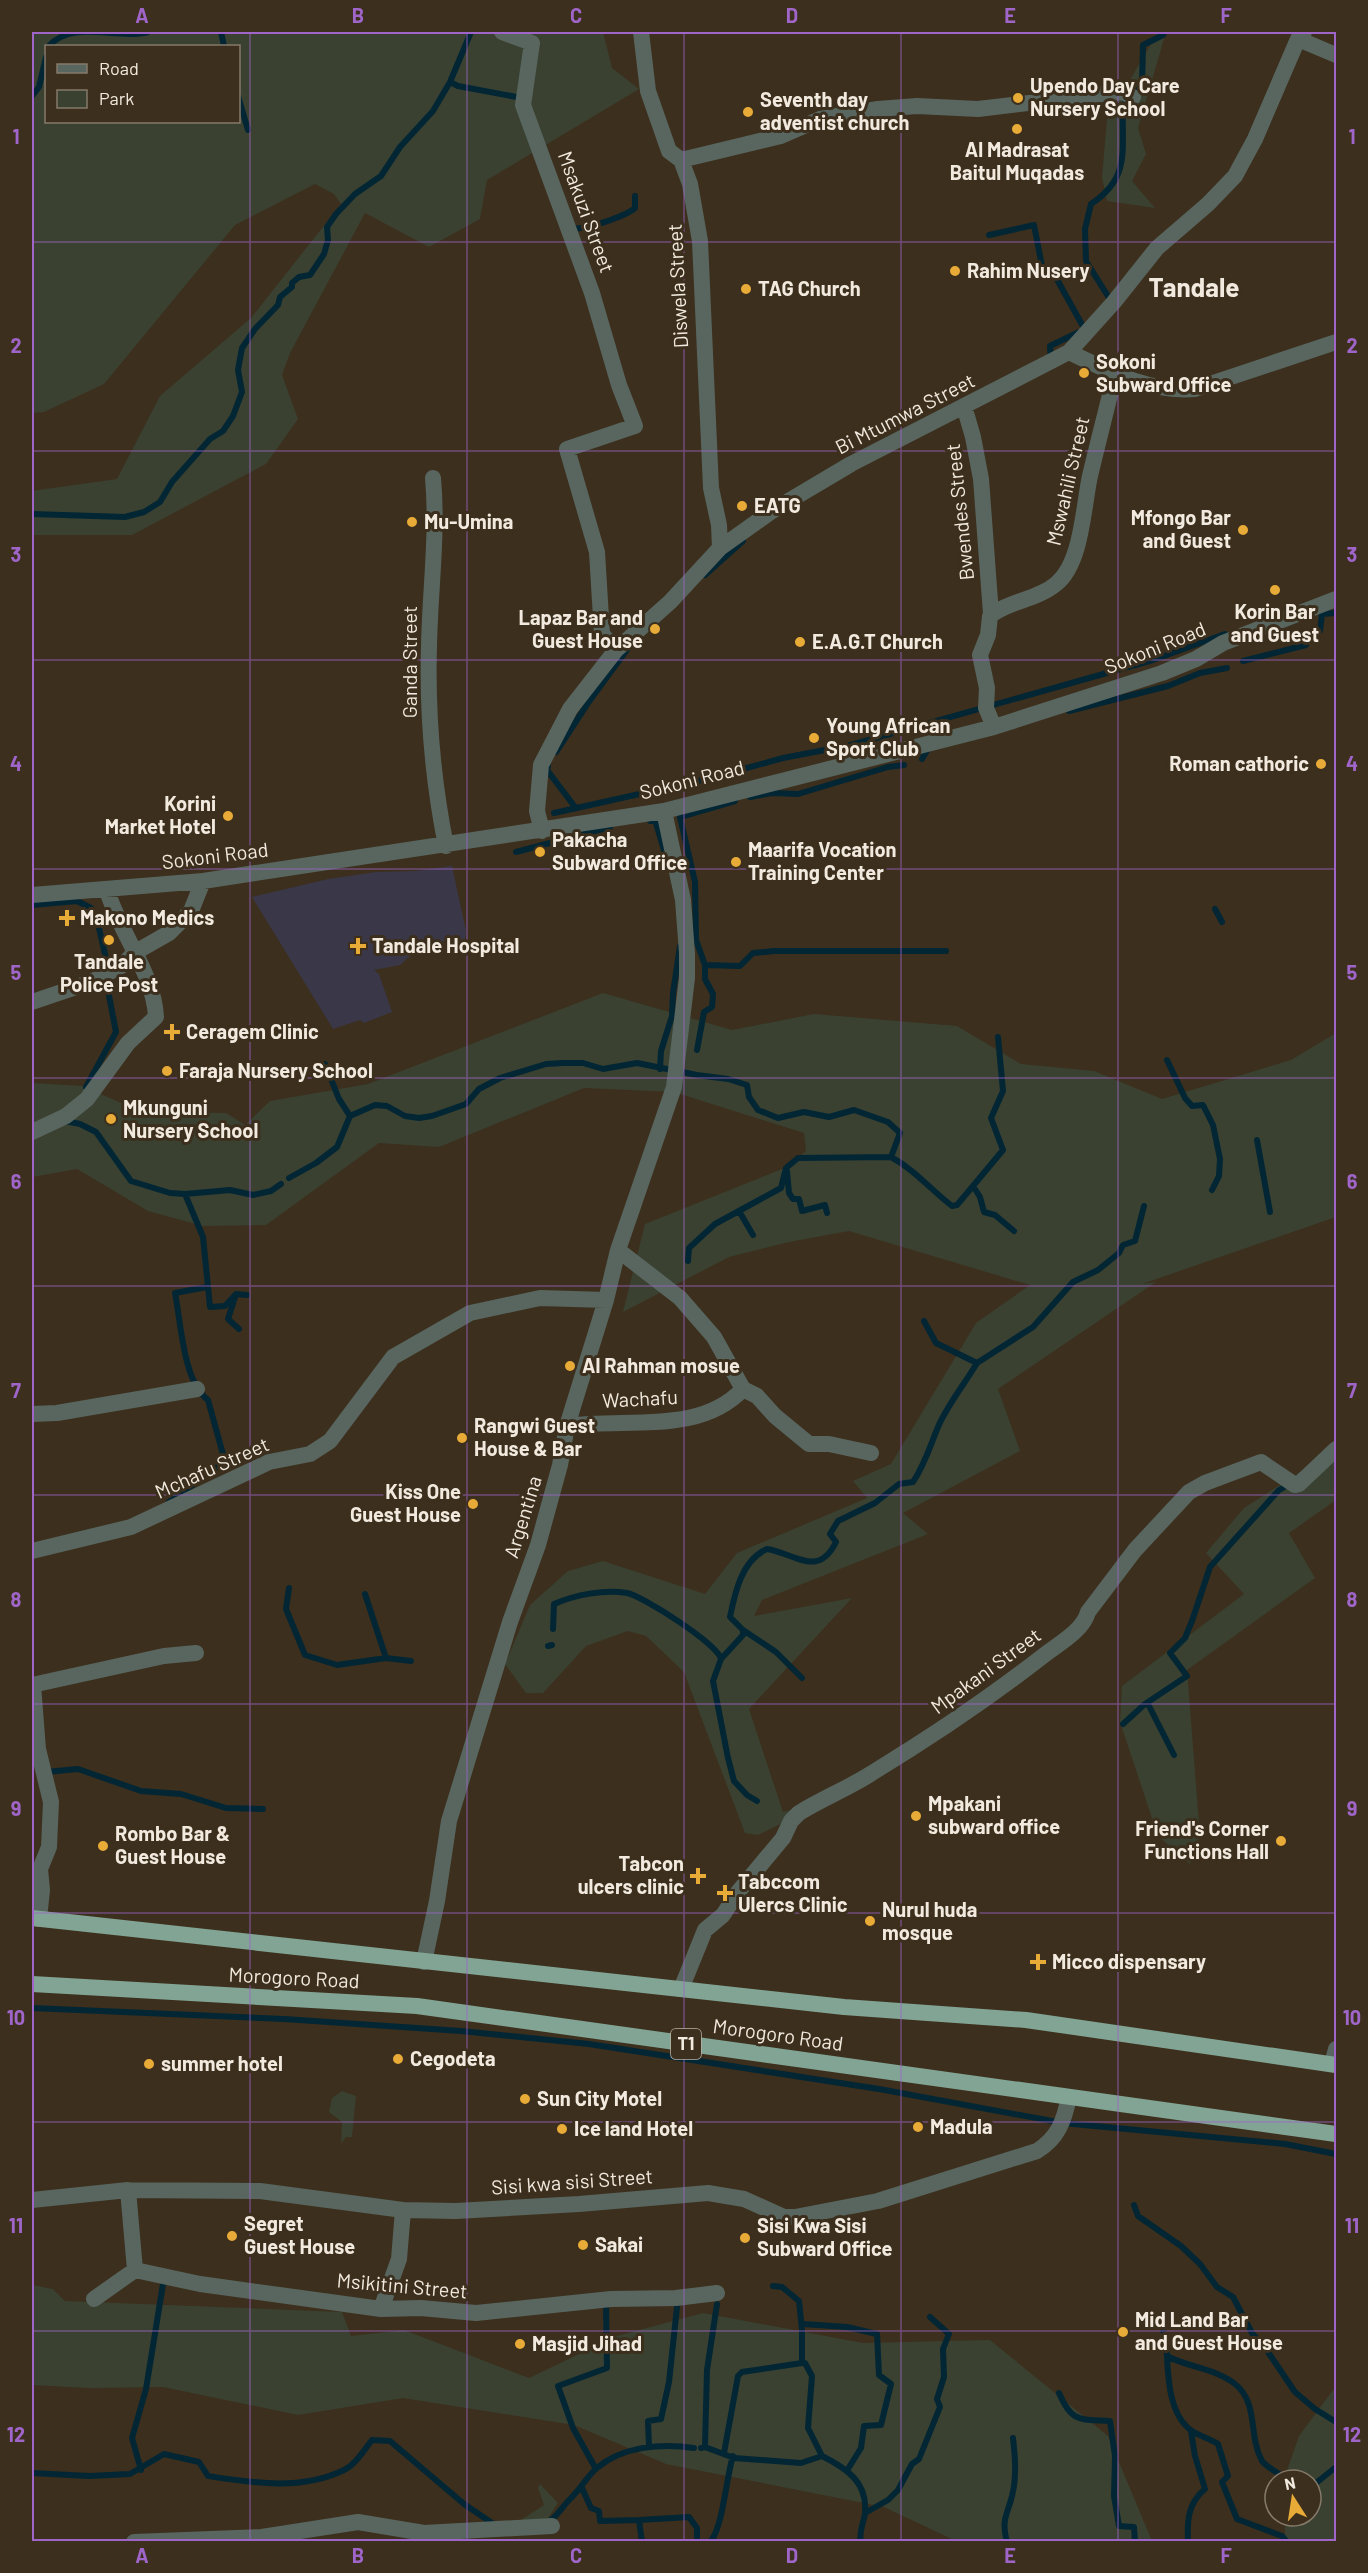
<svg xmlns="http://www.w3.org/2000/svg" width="1368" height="2573" viewBox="0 0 1368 2573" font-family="Barlow,sans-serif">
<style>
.medical{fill:#3a3748}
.green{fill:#3a4131;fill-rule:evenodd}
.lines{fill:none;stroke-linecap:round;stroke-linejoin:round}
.stream{stroke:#032634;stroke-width:6}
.minor{stroke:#58665f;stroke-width:16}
.trunk{stroke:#82a494;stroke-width:16}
.grid{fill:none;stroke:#9f65c8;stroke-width:1.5;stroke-opacity:0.55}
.poi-dot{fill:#e9ab38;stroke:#3c2f1d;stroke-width:2}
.labels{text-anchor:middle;stroke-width:6;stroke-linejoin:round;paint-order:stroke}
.shield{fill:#3c2f1d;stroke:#bbb2a4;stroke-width:1.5}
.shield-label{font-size:18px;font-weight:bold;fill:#f2eade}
.poi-label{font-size:20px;font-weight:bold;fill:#f2eade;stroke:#3c2f1d;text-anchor:start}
.street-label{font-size:20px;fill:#f2eade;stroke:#3c2f1d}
.district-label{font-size:26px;font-weight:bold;fill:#f2eade;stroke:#3c2f1d}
.neatline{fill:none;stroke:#9f65c8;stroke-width:2}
.grid-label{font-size:20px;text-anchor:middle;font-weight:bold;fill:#9f65c8}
</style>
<rect width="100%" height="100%" fill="#3c2f1d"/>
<path class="medical" d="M452 866 466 931 465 941 450 938 409 957 400 965 374 970 379 974 392 1012 364 1023 360 1020 333 1029 252 897 328 879 376 872 415 871Z"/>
<path class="green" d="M32 32H603L612 68 639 89 487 180 480 219 429 247 365 213 290 353 282 375 298 419 266 464 132 535H32V491L117 479 160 396 251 318 341 204 334 194 315 184 235 225 104 384 44 412 32 413ZM46 46H238V122H46Z
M1158 32H1166L1138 128 1146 154 1132 181 1155 208 1107 201 1102 177 1107 119Z
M603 993 732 1030 814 1014 957 1026 1021 1064 1094 1071 1162 1099 1291 1060 1336 1033V1217L1142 1284 1156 1282 998 1389 1020 1451 903 1513 928 1534 762 1600 754 1616 852 1598 749 1709 783 1812 836 1797 758 1835 745 1833 684 1672 646 1636 628 1631 586 1646 543 1693H526L505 1664 530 1605 568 1571 603 1561 705 1594 737 1553 867 1498 853 1481 891 1464 976 1323 1030 1285 849 1231 789 1242 729 1257 623 1312 645 1224 787 1167 806 1151 804 1133 674 1092 584 1088 439 1147 379 1143 266 1225 203 1226 148 1211 77 1169 32 1177V1083L82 1086 142 1112 226 1113 245 1125 270 1101 368 1084Z
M1336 1449V1500L1289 1533 1315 1578 1187 1670 1200 1836 1190 1864 1158 1836 1120 1722 1122 1686 1244 1594 1206 1553 1244 1508Z
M342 2091 356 2096 352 2137H346L341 2144 342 2122 329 2112 332 2098Z
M32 2285 53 2289 65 2301 342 2312 351 2336 404 2330 529 2378 617 2336 703 2313 863 2343 990 2340 1108 2436 1152 2541H956L884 2507 666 2464 574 2425 403 2398 298 2415 163 2387 90 2388 32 2385Z
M1336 2386V2541H1285V2516H1311V2480H1285V2476L1299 2436Z
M540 2484 558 2503 548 2518 527 2524 521 2520 544 2505 538 2488Z"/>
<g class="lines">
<path class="stream" d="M221 32 224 46
M49 46C72 19 117 40 148 32
M450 82 458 86 522 98
M32 96 39 87 46 57
M238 96 248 130
M572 228C583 231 626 216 635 208V196
M989 235 1034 225 1042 266 1054 274 1085 330
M1109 302 1111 301 1086 261 1085 229 1091 204C1132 177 1121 149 1123 105L1142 85 1143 45 1163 35 1164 32
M1051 360 1050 346 1079 332
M32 514 125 517 144 512 160 502 172 482 210 439 223 431 233 416 242 392 238 370 242 348 255 329 278 305 280 297 292 287V283L299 277 310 275 324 254 328 240 327 227 336 214 355 194 381 176 400 147 433 111 450 82 471 32
M705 575 743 541
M1320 631 1322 614 1336 613
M1243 661 1306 645
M1069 711 1168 686 1200 673 1227 668
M556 752 588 703 629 647
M922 759 929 747
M548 766 547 770 575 807
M750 797 772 793 798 794 888 767 904 765
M554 813 707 779 783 758 851 745 1153 660 1225 634
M650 821 655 820 666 857
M516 852 610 827
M32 905 77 901 91 908 99 928 108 967 106 980 116 1032 86 1087
M1215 909 1222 922
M705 965 740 966 753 953 774 951H946
M697 1050 704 1012 712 1007 713 994 705 979V965L696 940 695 882 680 817 735 801
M1167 1060 1185 1098 1192 1106 1203 1105 1213 1125 1220 1159 1219 1176 1212 1190
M325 1064 339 1099 350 1116
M660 1069 661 1051 672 1016 673 993 680 946
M65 1121 80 1124 96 1132 131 1181 170 1193 185 1194 230 1190 253 1195 271 1191 281 1184
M1257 1140 1270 1212
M787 1171 789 1193 793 1199H799L802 1211 825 1205 827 1213
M289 1178 316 1163 337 1147 350 1116 375 1105 387 1106 405 1116 419 1118 432 1116 466 1104 479 1089 500 1078 546 1064 563 1063H583L603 1069 637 1063 697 1075 728 1079 747 1085 749 1097 758 1110 778 1118 804 1112 829 1117 854 1110 888 1122 900 1133 891 1157C915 1170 930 1189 952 1206L957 1205 973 1186 980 1197 984 1212 995 1215 1014 1231
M973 1186 1003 1150 991 1118 1003 1091 998 1037
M185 1194 203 1237 210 1307 225 1306 236 1294 247 1295
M739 1211 753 1235
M688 1261 689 1248 715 1224 781 1188 786 1168 798 1158 891 1157
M235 1297 228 1319 239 1329
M924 1321 936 1343 977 1363 1033 1327 1073 1282 1098 1270 1119 1253 1123 1245 1135 1241 1144 1206
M169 1502 223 1463 224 1458 208 1400C183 1382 181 1322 175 1293L207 1287
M289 1588 286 1609 305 1655 337 1665 386 1658 411 1661
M365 1594 386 1658
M553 1629 554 1604C575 1595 604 1589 627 1593 643 1596 719 1645 721 1659L743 1635V1630L730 1617C735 1592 742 1560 767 1549 794 1553 818 1579 836 1542L830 1534 838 1521 875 1503 899 1484 913 1482C925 1464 930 1446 938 1427 948 1404 964 1385 977 1363
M743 1630 776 1652 802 1678
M548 1646 552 1645
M721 1659 713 1681 728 1758 734 1781 747 1795 757 1801
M1148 1704 1174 1755
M1123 1724 1145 1704 1187 1676 1170 1653 1185 1638 1192 1621 1210 1567 1279 1490 1288 1485
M46 1772 78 1769 141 1791 181 1794 226 1808 263 1809
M32 2008 284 2019 461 2031 589 2044 879 2089 1063 2123 1285 2144 1336 2154
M1134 2205 1138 2216 1181 2246 1200 2264 1217 2287 1233 2297 1252 2333 1268 2352 1295 2392 1315 2409 1336 2422
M1162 2320 1167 2356C1187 2367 1217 2369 1235 2384 1259 2403 1248 2436 1262 2461 1267 2468 1281 2474 1288 2480
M803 2324 847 2327 877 2334 879 2375 891 2384 881 2425 864 2426 861 2448 848 2469
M1167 2356C1168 2380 1170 2416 1192 2431 1200 2436 1210 2439 1218 2444L1228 2476 1222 2482 1237 2519 1282 2536 1287 2542
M802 2363H805L812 2376 808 2428 822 2456
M1059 2393C1072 2423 1079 2419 1110 2421L1115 2456 1114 2496 1119 2526 1134 2527 1135 2542
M649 2446 648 2421 661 2419 669 2382 677 2307
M705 2447 707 2370 717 2304
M701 2448 705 2447 734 2458 801 2463 822 2456C846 2468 868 2482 865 2513 864 2523 858 2532 861 2542
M724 2453 738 2376 742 2372 802 2363V2330L799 2301 782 2287 773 2286
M596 2469 573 2428 558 2386 607 2368 606 2305
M141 2470 132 2438 146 2389 163 2284
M32 2473 89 2476 130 2474 164 2454 199 2462 208 2476C253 2483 301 2491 344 2470 356 2464 364 2450 372 2440L390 2441 464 2504 495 2525
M1311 2487 1336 2467
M582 2488 591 2508 599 2511 600 2521 639 2520 642 2542
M865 2513 888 2500 898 2490 912 2464 919 2459 940 2407 937 2399 944 2377 943 2349 949 2334 930 2317
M639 2520 689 2517 697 2528V2542
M548 2522C556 2518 563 2506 570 2499 580 2490 587 2476 597 2468 623 2446 662 2443 694 2448
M710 2542C723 2528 726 2478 733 2456
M1007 2542C1001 2519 1007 2516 1012 2496 1017 2477 1015 2456 1013 2438
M1188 2542C1187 2520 1188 2503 1205 2489L1195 2456 1191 2431"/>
<path class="minor" d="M502 32 532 43 523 105 592 293 619 385 635 426 567 449 597 552 602 634 616 650
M641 32 648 91 669 151 681 160 690 184 700 241 711 488 719 525 720 548
M1298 39 1336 55
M681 160 781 136 820 119 878 109 917 106 978 109 1122 92 1133 97
M1069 352C1108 371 1150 393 1195 389L1336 342
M964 406 973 437 981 479 991 614
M433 478C438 534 430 590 429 646 427 713 433 781 446 846
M994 727 986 708 987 688 980 655 988 635 990 616C1008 601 1037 600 1056 584 1082 563 1083 508 1090 476 1098 442 1107 408 1115 374
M542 831 537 811 541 765 570 709 616 650 670 602 720 548 772 511 851 464 1069 352 1114 302 1157 248 1208 204 1235 176 1255 139 1298 39 1304 32
M32 895 203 881 664 811 994 727 1162 673 1196 659 1223 643 1336 599
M32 1002 91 982 123 965 134 953 169 933 191 911 203 881
M32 1132 66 1116 87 1099 128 1043 156 1017C154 973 119 932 107 890
M618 1250 680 1298 714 1337 743 1389 757 1396 775 1416 809 1444H829L871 1453
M32 1414 57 1413 197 1389
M567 1426C625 1417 699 1436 743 1389
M32 1551 131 1527 269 1462 310 1454 330 1441 393 1357 470 1313 540 1298 606 1300
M32 1685 164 1656 196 1653
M33 1685 38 1749 51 1802 49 1847 40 1869 42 1890 39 1919
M424 1962 437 1901 449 1821 510 1622 538 1545 560 1465 567 1426 606 1300 618 1250 674 1087 687 978V953L683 900 664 811
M681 1989 705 1930 723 1915 738 1892 783 1838 791 1821 799 1813C823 1798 849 1788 872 1773 931 1737 988 1699 1043 1656 1058 1644 1083 1631 1088 1612L1135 1550 1189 1492 1205 1483 1261 1462 1295 1485 1299 1484 1336 1449
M1332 2064 1336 2049
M128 2190 135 2270
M32 2200 128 2190 260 2191 403 2210 456 2211 579 2204 708 2193 744 2199 784 2217H795L878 2201 1037 2151C1058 2138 1064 2121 1069 2097
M94 2299 135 2270 200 2284 381 2309 421 2308 476 2313 611 2299 676 2298 717 2293
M381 2309 399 2259 403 2210
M134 2542 262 2537 358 2522 424 2533 552 2526"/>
<path class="trunk" d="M32 1918 844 2007 1026 2020 1336 2065
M32 1984 417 2006 1336 2134"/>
</g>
<path class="grid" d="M250 32V2542M467 32V2542M684 32V2542M901 32V2542M1118 32V2542M32 242H1336M32 451H1336M32 660H1336M32 869H1336M32 1078H1336M32 1286H1336M32 1495H1336M32 1704H1336M32 1913H1336M32 2122H1336M32 2331H1336"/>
<g class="poi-dot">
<circle cx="1018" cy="98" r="6"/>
<circle cx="748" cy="112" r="6"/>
<circle cx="1017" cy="129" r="6"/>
<circle cx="955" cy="271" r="6"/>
<circle cx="746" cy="289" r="6"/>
<circle cx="1084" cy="373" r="6"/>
<circle cx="742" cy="506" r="6"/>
<circle cx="412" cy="522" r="6"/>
<circle cx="1243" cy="530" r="6"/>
<circle cx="1275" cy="590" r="6"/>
<circle cx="655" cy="629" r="6"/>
<circle cx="800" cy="642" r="6"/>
<circle cx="814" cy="738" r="6"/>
<circle cx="1321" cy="764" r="6"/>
<circle cx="228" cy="816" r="6"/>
<circle cx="540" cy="852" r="6"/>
<circle cx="736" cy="862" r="6"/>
<path d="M64 909h6v6h6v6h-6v6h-6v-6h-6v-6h6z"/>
<circle cx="109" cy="940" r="6"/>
<path d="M355 937h6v6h6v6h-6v6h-6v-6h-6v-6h6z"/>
<path d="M169 1023h6v6h6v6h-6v6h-6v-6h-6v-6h6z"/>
<circle cx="167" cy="1071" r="6"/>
<circle cx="111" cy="1119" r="6"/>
<circle cx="570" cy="1366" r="6"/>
<circle cx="462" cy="1438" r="6"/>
<circle cx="473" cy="1504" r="6"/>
<circle cx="916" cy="1816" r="6"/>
<circle cx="1281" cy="1841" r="6"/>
<circle cx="103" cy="1846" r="6"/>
<path d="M695 1867h6v6h6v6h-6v6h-6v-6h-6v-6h6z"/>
<path d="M722 1884h6v6h6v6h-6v6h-6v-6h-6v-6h6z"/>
<circle cx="870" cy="1921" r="6"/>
<path d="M1035 1953h6v6h6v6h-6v6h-6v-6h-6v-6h6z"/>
<circle cx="398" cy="2059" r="6"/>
<circle cx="149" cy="2064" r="6"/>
<circle cx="525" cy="2099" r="6"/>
<circle cx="918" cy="2127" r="6"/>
<circle cx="562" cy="2129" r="6"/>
<circle cx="232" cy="2236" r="6"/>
<circle cx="745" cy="2238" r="6"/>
<circle cx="583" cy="2245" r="6"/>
<circle cx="1123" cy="2332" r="6"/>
<circle cx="520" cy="2344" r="6"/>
</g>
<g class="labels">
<rect class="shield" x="671" y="2029" width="30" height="30" rx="4.5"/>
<g class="shield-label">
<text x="686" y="2050">T1</text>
</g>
<g class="poi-label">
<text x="1030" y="93">Upendo Day Care<tspan x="1030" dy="23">Nursery School</tspan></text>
<text x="760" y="107">Seventh day<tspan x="760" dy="23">adventist church</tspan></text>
<text x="1017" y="157" text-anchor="middle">Al Madrasat<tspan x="1017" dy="23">Baitul Muqadas</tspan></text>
<text x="967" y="278">Rahim Nusery</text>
<text x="758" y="296">TAG Church</text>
<text x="1096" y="369">Sokoni<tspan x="1096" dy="23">Subward Office</tspan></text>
<text x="754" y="513">EATG</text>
<text x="1231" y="525" text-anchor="end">Mfongo Bar<tspan x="1231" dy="23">and Guest</tspan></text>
<text x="424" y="529">Mu-Umina</text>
<text x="1275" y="619" text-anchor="middle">Korin Bar<tspan x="1275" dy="23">and Guest</tspan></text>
<text x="643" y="625" text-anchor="end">Lapaz Bar and<tspan x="643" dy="23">Guest House</tspan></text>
<text x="812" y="649">E.A.G.T Church</text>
<text x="826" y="733">Young African<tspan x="826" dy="23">Sport Club</tspan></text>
<text x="1309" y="771" text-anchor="end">Roman cathoric</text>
<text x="216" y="811" text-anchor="end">Korini<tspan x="216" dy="23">Market Hotel</tspan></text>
<text x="552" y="847">Pakacha<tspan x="552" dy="23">Subward Office</tspan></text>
<text x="748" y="857">Maarifa Vocation<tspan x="748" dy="23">Training Center</tspan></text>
<text x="80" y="925">Makono Medics</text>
<text x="372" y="953">Tandale Hospital</text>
<text x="109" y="969" text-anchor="middle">Tandale<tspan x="109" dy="23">Police Post</tspan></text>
<text x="186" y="1039">Ceragem Clinic</text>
<text x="179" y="1078">Faraja Nursery School</text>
<text x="123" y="1115">Mkunguni<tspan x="123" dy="23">Nursery School</tspan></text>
<text x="582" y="1373">Al Rahman mosue</text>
<text x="474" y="1433">Rangwi Guest<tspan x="474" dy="23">House &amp; Bar</tspan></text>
<text x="461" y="1499" text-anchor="end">Kiss One<tspan x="461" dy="23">Guest House</tspan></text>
<text x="928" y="1811">Mpakani<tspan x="928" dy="23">subward office</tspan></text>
<text x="1269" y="1836" text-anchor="end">Friend's Corner<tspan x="1269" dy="23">Functions Hall</tspan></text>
<text x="115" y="1841">Rombo Bar &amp;<tspan x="115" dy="23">Guest House</tspan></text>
<text x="684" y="1871" text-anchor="end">Tabcon<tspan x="684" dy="23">ulcers clinic</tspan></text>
<text x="738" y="1889">Tabccom<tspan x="738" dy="23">Ulercs Clinic</tspan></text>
<text x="882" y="1917">Nurul huda<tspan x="882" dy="23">mosque</tspan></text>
<text x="1052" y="1969">Micco dispensary</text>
<text x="410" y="2066">Cegodeta</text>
<text x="161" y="2071">summer hotel</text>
<text x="537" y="2106">Sun City Motel</text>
<text x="930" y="2134">Madula</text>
<text x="574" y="2136">Ice land Hotel</text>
<text x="244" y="2231">Segret<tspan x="244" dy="23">Guest House</tspan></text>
<text x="757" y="2233">Sisi Kwa Sisi<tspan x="757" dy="23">Subward Office</tspan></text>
<text x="595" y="2252">Sakai</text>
<text x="1135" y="2327">Mid Land Bar<tspan x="1135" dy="23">and Guest House</tspan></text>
<text x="532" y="2351">Masjid Jihad</text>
</g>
<g class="street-label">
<text transform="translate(586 212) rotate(70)" y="7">Msakuzi Street</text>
<text transform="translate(678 286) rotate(-93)" y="7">Diswela Street</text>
<text transform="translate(905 414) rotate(-27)" y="7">Bi Mtumwa Street</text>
<text transform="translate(1068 481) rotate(-77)" y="7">Mswahili Street</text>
<text transform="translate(960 512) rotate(-96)" y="7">Bwendes Street</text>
<text transform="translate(1155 648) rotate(-22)" y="7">Sokoni Road</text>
<text transform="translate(410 662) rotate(-90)" y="7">Ganda Street</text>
<text transform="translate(692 780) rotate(-14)" y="7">Sokoni Road</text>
<text transform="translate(215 856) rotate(-7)" y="7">Sokoni Road</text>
<text transform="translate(640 1399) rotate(-3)" y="7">Wachafu</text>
<text transform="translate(212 1468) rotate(-24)" y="7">Mchafu Street</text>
<text transform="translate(523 1517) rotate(-73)" y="7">Argentina</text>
<text transform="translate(986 1671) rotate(-36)" y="7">Mpakani Street</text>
<text transform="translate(294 1978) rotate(3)" y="7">Morogoro Road</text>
<text transform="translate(778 2035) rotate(8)" y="7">Morogoro Road</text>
<text transform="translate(572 2182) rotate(-4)" y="7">Sisi kwa sisi Street</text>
<text transform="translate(402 2286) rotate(5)" y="7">Msikitini Street</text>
</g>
<g class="district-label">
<text x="1194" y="297">Tandale</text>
</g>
</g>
<rect width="1368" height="2573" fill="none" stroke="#3c2f1d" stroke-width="66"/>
<rect x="45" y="45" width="195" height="78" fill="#3c2f1d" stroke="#857a6a" stroke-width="1.5"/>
<rect x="57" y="64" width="30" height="9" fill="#58665f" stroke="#857a6a" stroke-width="1.5"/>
<text x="99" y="75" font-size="18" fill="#f2eade">Road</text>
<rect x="57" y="90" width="30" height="18" fill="#3a4131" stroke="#857a6a" stroke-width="1.5"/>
<text x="99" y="105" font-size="18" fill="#f2eade">Park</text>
<g transform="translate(1293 2498) rotate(348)"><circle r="28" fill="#3c2f1d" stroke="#857a6a" stroke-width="1.5"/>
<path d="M0-4.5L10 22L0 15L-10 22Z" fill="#e9ab38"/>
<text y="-9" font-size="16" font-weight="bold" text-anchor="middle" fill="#f2eade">N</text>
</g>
<rect x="33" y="33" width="1302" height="2507" class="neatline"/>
<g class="grid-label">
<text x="142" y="23">A</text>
<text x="358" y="23">B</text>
<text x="576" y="23">C</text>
<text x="792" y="23">D</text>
<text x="1010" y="23">E</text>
<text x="1226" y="23">F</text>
<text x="16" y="144">1</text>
<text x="1352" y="144">1</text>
<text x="16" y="353">2</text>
<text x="1352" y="353">2</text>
<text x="16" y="562">3</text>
<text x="1352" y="562">3</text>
<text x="16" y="771">4</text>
<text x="1352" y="771">4</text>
<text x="16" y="980">5</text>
<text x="1352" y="980">5</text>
<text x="16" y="1189">6</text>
<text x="1352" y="1189">6</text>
<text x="16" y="1398">7</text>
<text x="1352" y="1398">7</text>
<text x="16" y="1607">8</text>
<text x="1352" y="1607">8</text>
<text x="16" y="1816">9</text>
<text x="1352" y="1816">9</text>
<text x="16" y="2025">10</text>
<text x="1352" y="2025">10</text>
<text x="16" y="2233">11</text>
<text x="1352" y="2233">11</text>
<text x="16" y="2442">12</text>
<text x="1352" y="2442">12</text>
<text x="142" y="2563">A</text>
<text x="358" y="2563">B</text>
<text x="576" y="2563">C</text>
<text x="792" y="2563">D</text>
<text x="1010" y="2563">E</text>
<text x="1226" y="2563">F</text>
</g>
</svg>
